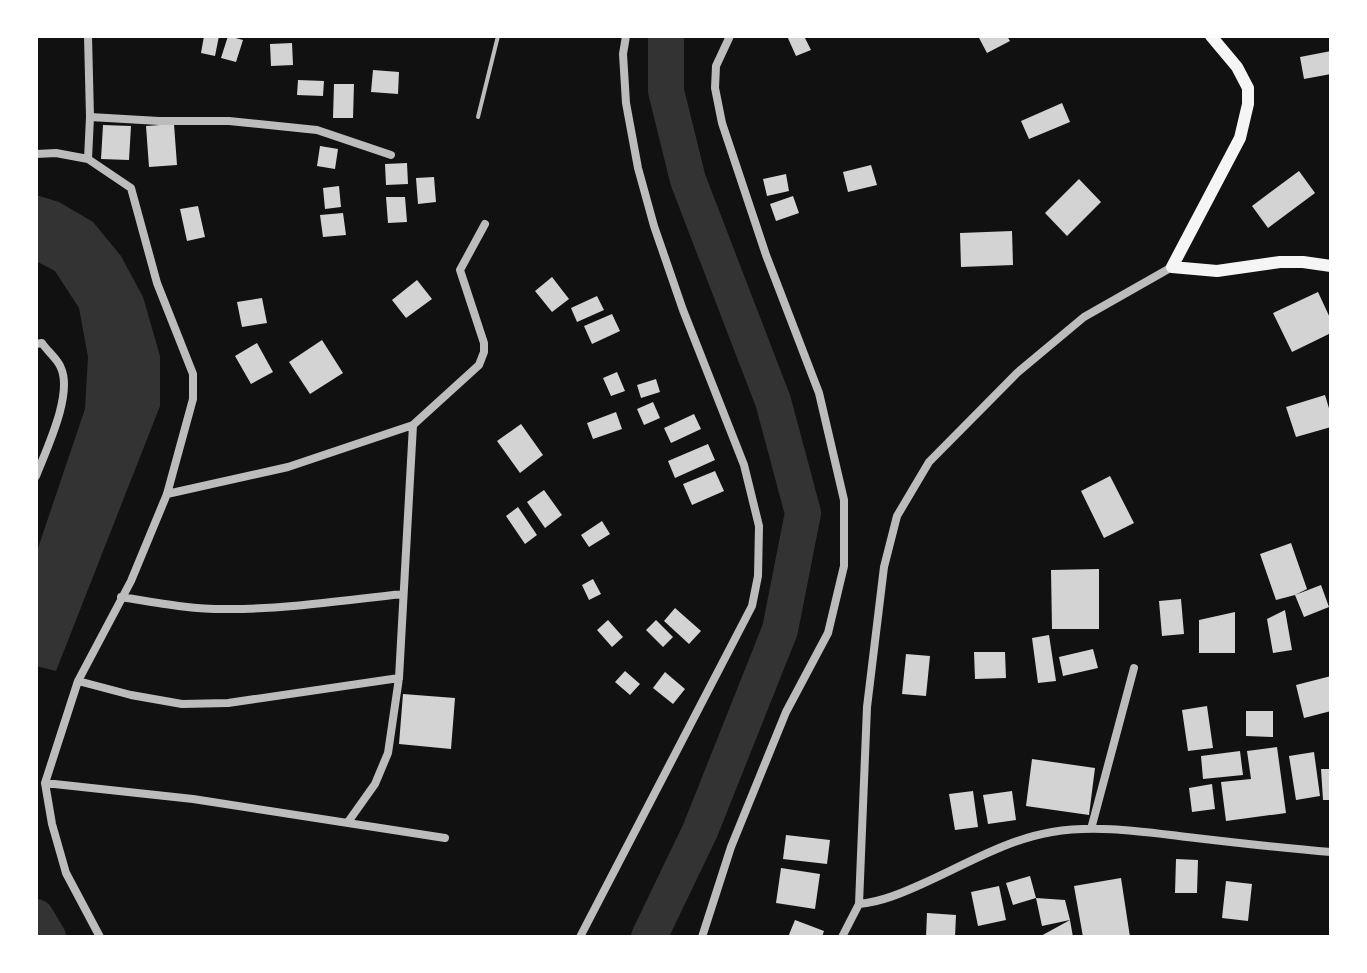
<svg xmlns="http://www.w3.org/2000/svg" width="1367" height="973" viewBox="0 0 1367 973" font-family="'Times New Roman',serif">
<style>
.water{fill:#333}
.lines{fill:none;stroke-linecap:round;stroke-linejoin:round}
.river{stroke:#333;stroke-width:36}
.building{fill:#d3d3d3}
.service{stroke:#bcbcbc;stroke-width:4}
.minor{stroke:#bcbcbc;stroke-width:8}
.secondary{stroke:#f5f5f5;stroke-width:12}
</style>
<rect width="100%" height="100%" fill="#111"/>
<path class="water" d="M36 195 59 202 93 222 121 256 143 297 160 356V406L56 671 36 666V554L85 409 88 357 79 308 55 271 36 261Z"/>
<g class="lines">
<path class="river" d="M36 917 48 937
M649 937 700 831 780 630 803 513 773 401 688 180 666 91V36"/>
</g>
<path class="building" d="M204 36H219L215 56 201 53Z
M228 36 243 40 236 62 221 58Z
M787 36H804L811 50 796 56Z
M978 36H1007L1010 41 987 53Z
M292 43 293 65 271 66 270 44Z
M1331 51V74L1304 79 1300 57Z
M373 70 399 72 398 94 371 92Z
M298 80 324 81 323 96 297 95Z
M334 84H354L353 118H333Z
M1062 103 1070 122 1029 139 1021 121Z
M174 124 177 165 149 167 146 126Z
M103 125 131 126 129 160 101 159Z
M320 146 338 149 335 169 317 166Z
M407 163 408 184 386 185 385 164Z
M871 165 877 185 848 192 843 172Z
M1299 171 1315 193 1268 228 1252 206Z
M786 174 789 191 767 196 763 179Z
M434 177 436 202 418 204 416 178Z
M1079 179 1101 202 1067 236 1045 213Z
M339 186 341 207 325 209 323 188Z
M793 196 799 213 776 221 770 204Z
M386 197H405L407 222 388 223Z
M198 206 205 237 187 241 180 209Z
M343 213 346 235 323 237 320 215Z
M1012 231 1013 265 961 267 960 233Z
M552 277 569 299 552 312 535 291Z
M417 280 432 299 406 318 392 300Z
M1318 292 1331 320V333L1292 352 1273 313Z
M597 296 604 310 577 322 571 308Z
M262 298 267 323 242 327 237 302Z
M612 314 620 331 592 344 584 326Z
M322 340 343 373 310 394 289 362Z
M257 343 273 372 251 384 235 356Z
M617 372 625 391 611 396 603 378Z
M656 379 660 392 641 398 637 385Z
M1325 395 1331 415V427L1296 437 1286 407Z
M653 402 660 418 644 425 637 409Z
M616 412 622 429 593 439 587 423Z
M694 414 701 429 671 443 664 428Z
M521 424 543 455 520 473 497 441Z
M708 444 715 460 675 478 668 461Z
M715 471 724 491 692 505 683 484Z
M1110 476 1134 523 1104 538 1081 491Z
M544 490 562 515 545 528 527 502Z
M518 507 537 535 525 544 506 516Z
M602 521 610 534 589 547 581 535Z
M1291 543 1307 589 1295 595 1321 585 1329 607 1304 617 1295 595 1276 600 1260 554Z
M1099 569V629H1052L1051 570Z
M593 579 601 594 589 600 582 585Z
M1181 599 1184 634 1162 636 1159 601Z
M675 608 701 631 689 644 664 621Z
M1285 610 1292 650 1273 653 1267 619Z
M1235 612V653H1199V620Z
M608 620 623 637 612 647 597 630Z
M656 620 673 637 663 647 646 630Z
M1049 635 1056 681 1038 683 1032 638Z
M1093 649 1098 668 1063 676 1059 657Z
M974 652H1005L1006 678 975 679Z
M906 654 930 656 926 696 902 694Z
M625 671 640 684 630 695 615 682Z
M665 672 685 689 673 704 653 688Z
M1331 676V711L1304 718 1296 685Z
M403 694 455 698 451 749 399 744Z
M1207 706 1213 748 1188 751 1182 710Z
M1246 711H1273V737L1246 736Z
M1277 747 1286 813 1226 821 1221 782 1251 779 1247 751Z
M1240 751 1243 775 1203 779 1201 756Z
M1314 752 1320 796 1296 800 1289 756Z
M1032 759 1095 768 1089 815 1026 806Z
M1321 769H1331V800H1323Z
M1212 784 1215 809 1192 812 1189 788Z
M973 791 978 827 955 830 949 794Z
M1012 791 1016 820 988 824 983 795Z
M786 835 830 840 827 864 783 859Z
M1176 859 1198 860 1197 893H1175Z
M781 868 820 874 815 909 776 903Z
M1030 876 1036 898 1065 900 1070 920 1042 926 1036 898 1013 905 1006 883Z
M1121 878 1130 937H1083L1074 886Z
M1226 881 1252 884 1248 921 1222 918Z
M999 886 1006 920 978 926 971 892Z
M927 913 956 915 955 937H926Z
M795 920 824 931 822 937H788Z
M1070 920 1073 937H1039Z"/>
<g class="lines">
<path class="service" d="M478 117 498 36"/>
<path class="minor" d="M90 117 159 121H229L317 130 391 155
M36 154 56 153 88 159 131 188 157 283 193 374V399L167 494 131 581 78 681 45 783 52 824 66 873 100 937
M88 159 90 117 88 36
M36 344 42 343C47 351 58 359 61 368 73 395 46 450 36 476
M167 494 288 467 413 425 479 365 484 352V343L460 270 485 224
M121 597C158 603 194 610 231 609 289 609 346 600 403 594
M78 681 131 695 182 704 228 703 399 678
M45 783 193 799 445 838
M348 822 375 784 388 753 399 678 413 425
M1091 829 1134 668
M859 904C881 902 902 893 922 884 965 865 1005 840 1052 832 1094 825 1137 831 1179 836 1230 842 1280 848 1331 852
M580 937 752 606 758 576 759 526 744 465 683 310 654 226 638 168 626 103 623 54 626 36
M702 937 731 847 786 712 828 633 844 566V500L819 393 766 255 722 123 715 88 716 66 730 36
M842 937 859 904 867 707 884 567 897 516 929 462 1017 373 1084 317 1172 267"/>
<path class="secondary" d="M1211 36 1237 67 1248 88V104L1240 138 1172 267 1217 271 1280 262H1303L1331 266"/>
</g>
<rect width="1367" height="973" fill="none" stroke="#ffffff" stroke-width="76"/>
</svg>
